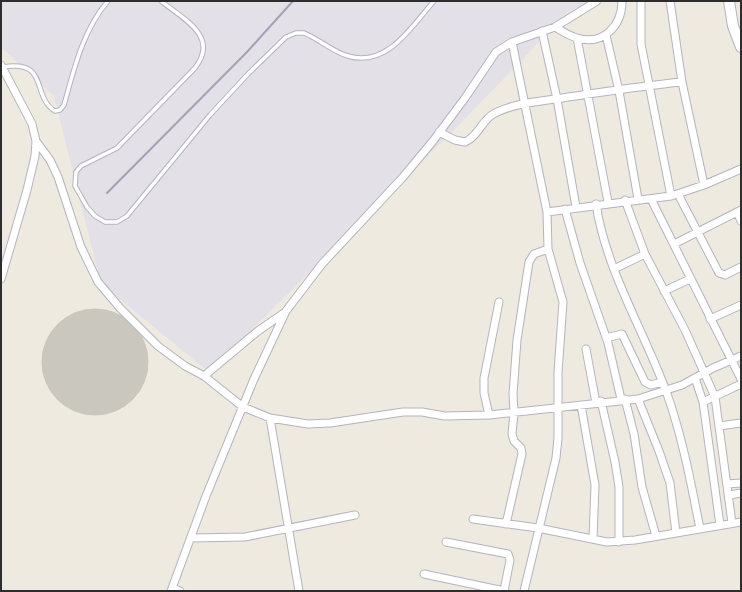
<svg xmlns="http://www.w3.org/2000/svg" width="742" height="592" viewBox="0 0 742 592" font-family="Jost,sans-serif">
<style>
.industrial{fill:#e3e0e7}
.building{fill:#cac8be;stroke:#cac6b9}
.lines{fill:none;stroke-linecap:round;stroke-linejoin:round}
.lane-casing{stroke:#b3b4c0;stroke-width:5.5}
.street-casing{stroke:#b3b4c0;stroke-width:9}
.secondary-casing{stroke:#b3b4c0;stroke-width:12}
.lane{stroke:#fff;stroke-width:3.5}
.street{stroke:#fff;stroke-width:7}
.secondary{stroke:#fff;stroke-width:10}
.rail{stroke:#a2a2b7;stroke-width:2}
</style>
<rect width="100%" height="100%" fill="#eeeae0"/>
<path class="industrial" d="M1 1H592L568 12 456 128 209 372 101 284 54 96 1 47Z"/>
<path class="building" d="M42 362a53 53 0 1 1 106 0a53 53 0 1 1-106 0Z"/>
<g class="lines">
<g class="lane-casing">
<path id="lane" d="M161 1C183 19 220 36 195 68L117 148 81 166 76 172 75 186 87 207 95 216 105 222H117L127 216 210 115 248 74 286 37 296 33H304C319 39 333 52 348 56 387 68 412 26 434 1
M3 67C50 59 31 97 55 111L60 110 64 105C74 69 83 30 108 1"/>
</g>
<g class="street-casing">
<path id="street" d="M641 1V44L671 196
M670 1 682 82 704 185
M555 27C562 31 569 36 577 38 604 46 622 25 622 1
M542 31 557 99 576 207
M606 35 619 91 638 199
M577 38 608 202
M512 42 547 212 548 249 563 302 558 372V438L556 458 524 591
M1 65 32 124 36 141 35 156 27 190 1 279
M439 132 455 140 465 142C479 136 482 119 495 113 513 104 535 102 555 99 597 93 639 86 682 82
M36 141 50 160 58 177 81 247 98 282 120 308 158 346 185 366 204 376 243 407 270 418 308 424 330 423 403 412H422L445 416 489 415 638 399 682 385 713 368 741 356
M678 194 719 273 725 275 741 267
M651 199 741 379
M625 200 645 254 685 330 715 397 732 523
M596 204C606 270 643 329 666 391 682 435 691 483 700 529
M565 209 580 263 608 343 621 399
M547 212 671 196 704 185 741 169
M737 212 741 221
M674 244 741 210
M614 269 645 254
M664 291 690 279
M710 319 741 305
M606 338 622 334 645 382 651 385 662 382
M586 349 596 403
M204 376 258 331 284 313
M695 378 703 402 720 525
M625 399 634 434 642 487 656 536
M638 399 659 451 670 483 676 533
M601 401 615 462 619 487V542
M703 402 741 384
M581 405 595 485 593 539
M489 415 484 393V378L499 302
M270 418 299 591
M719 426 741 423
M727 484 741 483
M729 495 741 493
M473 519 538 528 607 542 635 540 741 522
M506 524 522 454 521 448 514 441 512 434 514 413 513 394 517 340 529 262 534 254 548 249
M192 538 245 537 355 515
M446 542 508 554 510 560 504 591
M424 574 504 591
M172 588 180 591
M171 591 206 496 254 379 286 311 322 264 403 177 433 141 465 98 496 52 512 42 555 27 597 1"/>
</g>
<g class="secondary-casing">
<path id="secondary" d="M729 1 733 26 741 47"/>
</g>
<use href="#lane" class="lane"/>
<use href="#street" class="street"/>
<use href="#secondary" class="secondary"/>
<path class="rail" d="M107 193 247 52 293 1"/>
</g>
<rect width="742" height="592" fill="none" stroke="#2d2d2d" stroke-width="4"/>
</svg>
